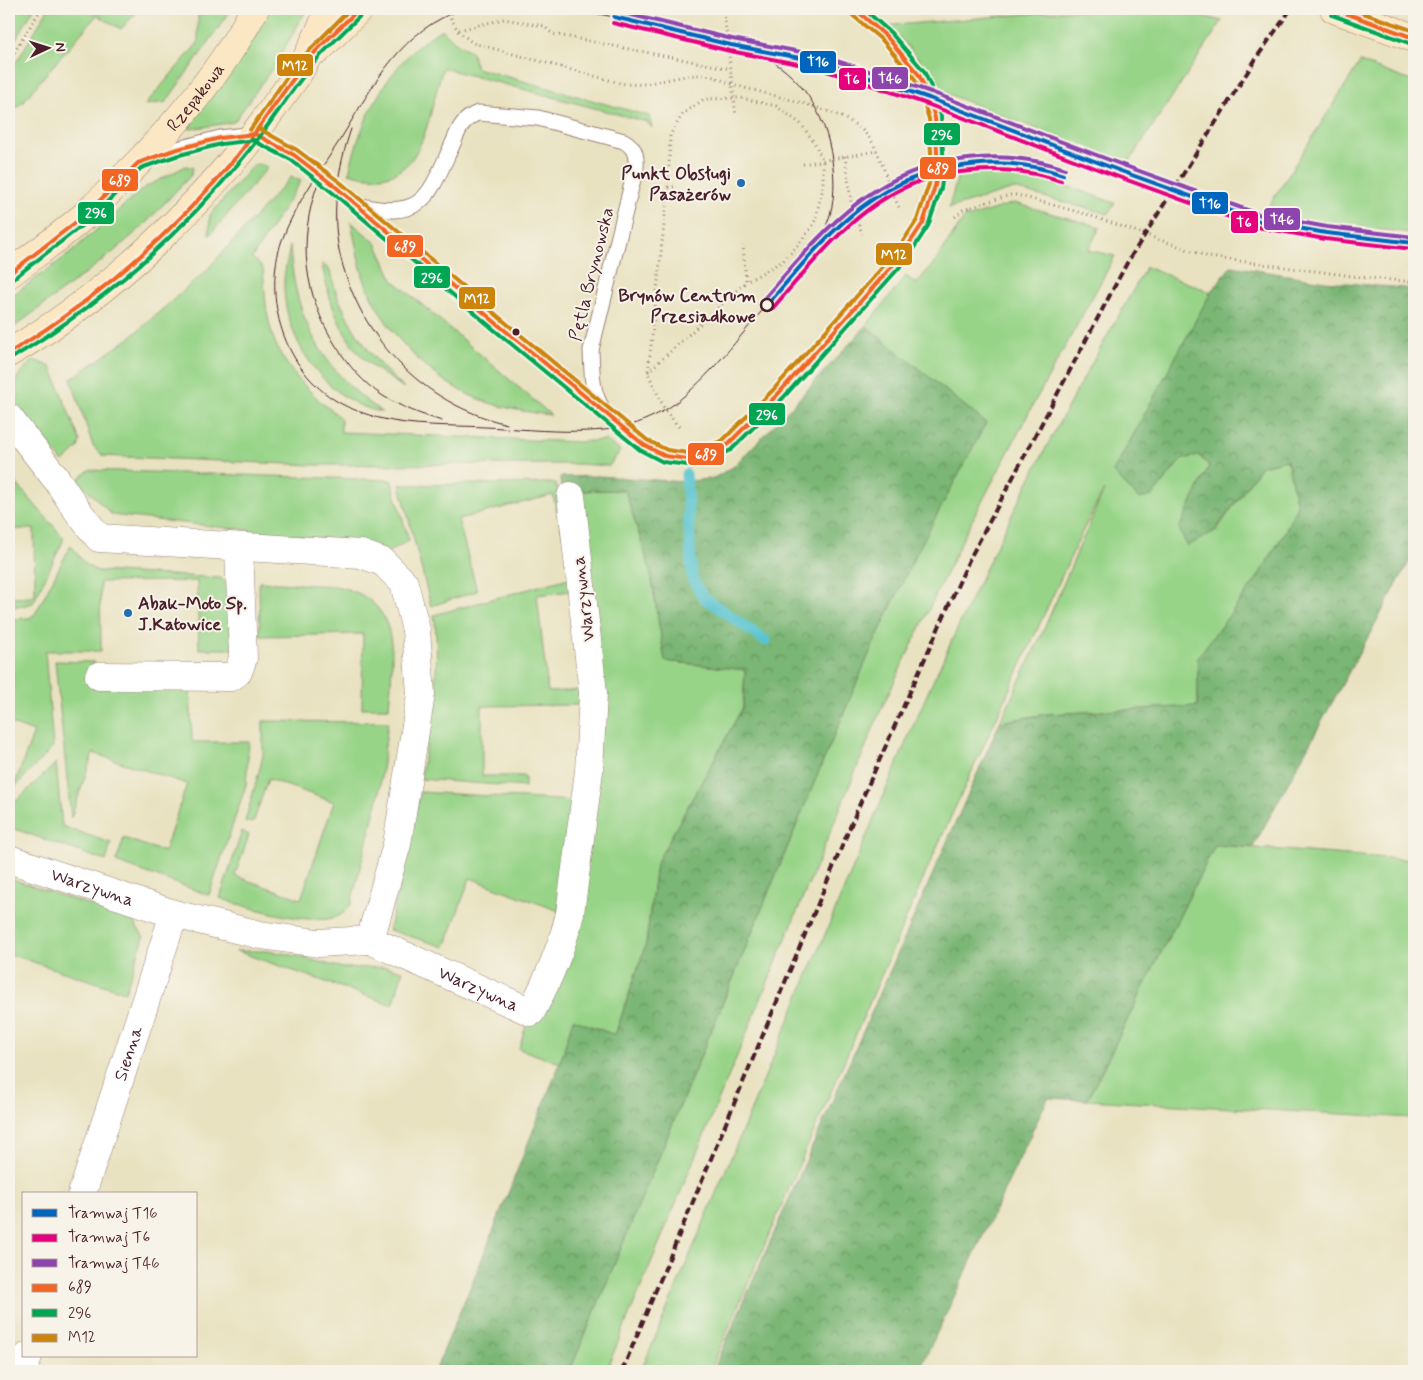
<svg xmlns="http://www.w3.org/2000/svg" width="1423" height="1380" viewBox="0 0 1423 1380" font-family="Mynerve,sans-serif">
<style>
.green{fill:#98d488;stroke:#717a5a}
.forest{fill:url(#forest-crowns);stroke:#626a50}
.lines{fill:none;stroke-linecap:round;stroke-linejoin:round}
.stream{stroke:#58c4d0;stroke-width:11}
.lane-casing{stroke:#9a8076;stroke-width:17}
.street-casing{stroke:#9a8076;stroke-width:29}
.secondary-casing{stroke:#9a8076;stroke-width:29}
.path{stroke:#9a8076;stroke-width:3;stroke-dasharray:1 4;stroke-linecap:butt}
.lane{stroke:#fff;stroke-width:15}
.street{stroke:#fff;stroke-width:28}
.secondary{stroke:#fbe7c3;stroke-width:28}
.tram{stroke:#4a1f2b;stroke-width:1}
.rail{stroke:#4a1f2b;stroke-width:4;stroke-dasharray:8 4;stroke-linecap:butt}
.bus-1-casing{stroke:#f7f3e8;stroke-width:8}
.bus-2-casing{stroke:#f7f3e8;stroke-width:8}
.bus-3-casing{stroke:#f7f3e8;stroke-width:8}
.bus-1{stroke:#f26522;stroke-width:4}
.bus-2{stroke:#00a651;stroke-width:4}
.bus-3{stroke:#cc840b;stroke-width:4}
.tram-1-casing{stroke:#f7f3e8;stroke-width:8}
.tram-2-casing{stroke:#f7f3e8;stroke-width:8}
.tram-3-casing{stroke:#f7f3e8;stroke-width:8}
.tram-1{stroke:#0065bd;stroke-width:4}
.tram-2{stroke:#e5007d;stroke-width:4}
.tram-3{stroke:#8e44ad;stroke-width:4}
.poi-dot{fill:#1f6fb2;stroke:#f7f3e8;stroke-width:2}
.stop-dot{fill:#f7f3e8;stroke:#4a1f2b;stroke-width:2.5}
.bus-dot{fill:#4a1f2b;stroke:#f7f3e8;stroke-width:2}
.labels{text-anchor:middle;stroke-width:4;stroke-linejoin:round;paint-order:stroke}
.street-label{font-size:18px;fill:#4a1f2b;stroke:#f7f3e8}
.poi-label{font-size:18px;font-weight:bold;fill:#4a1f2b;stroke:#f7f3e8;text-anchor:end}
.stop-label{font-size:18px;font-weight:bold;fill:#4a1f2b;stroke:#f7f3e8;text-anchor:end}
.line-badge{stroke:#f7f3e8;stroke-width:2}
.badge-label{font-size:14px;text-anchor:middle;font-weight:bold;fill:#fff}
</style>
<defs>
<pattern id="forest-crowns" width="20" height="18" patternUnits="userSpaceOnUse" patternTransform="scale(1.25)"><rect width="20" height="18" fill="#7ab674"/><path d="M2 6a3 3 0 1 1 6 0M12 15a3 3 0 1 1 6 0" fill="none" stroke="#66935f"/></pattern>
</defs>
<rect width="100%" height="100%" fill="#f7f3e8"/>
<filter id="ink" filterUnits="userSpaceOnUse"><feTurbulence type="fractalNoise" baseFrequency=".02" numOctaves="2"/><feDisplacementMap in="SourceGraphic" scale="10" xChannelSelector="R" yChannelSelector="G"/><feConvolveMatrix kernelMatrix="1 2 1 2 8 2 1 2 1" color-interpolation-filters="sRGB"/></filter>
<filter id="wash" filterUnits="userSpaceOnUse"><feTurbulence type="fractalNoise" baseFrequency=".0096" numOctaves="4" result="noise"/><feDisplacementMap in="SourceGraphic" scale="20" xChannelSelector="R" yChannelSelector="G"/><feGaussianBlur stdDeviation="1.12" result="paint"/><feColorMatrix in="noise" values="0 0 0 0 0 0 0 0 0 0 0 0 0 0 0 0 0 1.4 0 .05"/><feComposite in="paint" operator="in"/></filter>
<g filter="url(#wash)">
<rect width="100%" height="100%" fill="#e9e2c1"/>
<path class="green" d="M10 9H34L9 50Z
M48 9H140L121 29 97 15 46 74 24 101 9 113V70L17 61Z
M211 9H231L230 12 166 102 145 105 198 43V12Z
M265 9H307L276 63 234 122 191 129 188 128Z
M1086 9H1173L1222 21 1125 168 1085 148 935 89 917 57 899 37 883 26Z
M442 29 455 42 472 52 476 68 649 116 652 128 647 122 443 68C426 117 426 197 349 173 361 117 391 59 442 29Z
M1360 62 1414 82V233C1364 228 1313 224 1265 212Z
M259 164 268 167 209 236 210 215 253 165Z
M186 166 193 168 191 175 144 225 112 253 9 331V298L69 254 144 188Z
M986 171C1032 172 1072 188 1115 203L1108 214 1014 189 949 208 958 174Z
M291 177 301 181 252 258 263 268C265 290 265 312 272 333 279 360 301 383 321 402 328 408 335 412 341 419V432L578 442 606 440 620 451 609 466 580 464 312 465 103 456 93 446 71 379 132 336 206 271Z
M1014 203 1100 227 1088 250 1115 256 1034 403 967 530 883 705 606 1371H570L819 771 872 647 915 556 985 423 866 326 906 276 916 284 935 262 966 215 967 218Z
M351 222 376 243 393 280 551 415C526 412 500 408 476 398 430 379 388 335 368 289 359 268 356 244 351 222Z
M290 246C293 302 311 349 352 388 361 397 372 405 382 412 327 403 283 338 284 284 284 271 288 259 290 246Z
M322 264 329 269 338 298 352 326 369 351 383 368 404 388C391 379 378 371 366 361 340 336 328 298 322 264Z
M1146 267 1211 292 1114 473 1152 496 1181 460 1198 455 1209 466 1203 481 1216 531 1261 466 1287 460 1297 505 1286 530 1256 580 1198 657V706L1047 714 1000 722 1044 629 1104 490 1084 528 937 847 710 1371H641L912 728C958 625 1006 523 1059 423 1087 371 1117 319 1146 267Z
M34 360 51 367 80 441 78 448 63 462 12 405C11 383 18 374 34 360Z
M89 470 391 480 409 540 387 553 352 542 112 515 78 480Z
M16 483 63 537V541L33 603 22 606H9V598L32 597 35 593 34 529H9V485Z
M556 483 564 539 553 495 458 519 477 591 431 606 400 485Z
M625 490 650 569 665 661 745 670 743 707 656 864 646 944 615 1035 573 1020 560 1063 519 1049 594 794 579 491Z
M71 545C79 556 85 567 98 571L221 578 228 585 233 649H199L197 581 100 582 101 651H45L53 747 13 789 34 732 9 723V619L29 618 35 614Z
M569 578 571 591 537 595 548 692 581 690 579 705 482 706V776H525V787L420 779C430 725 442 670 434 615Z
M259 582 335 586C403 599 393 654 389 708H362L363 634 260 636Z
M55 661 94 662 95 683 190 684 192 742H249L246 785 209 895 116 862 124 838 164 852 187 784 93 753 71 818Z
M263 721 388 722 379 794 351 904C346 911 342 916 333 918 309 925 244 907 220 898L242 831 249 835 235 876 301 899 334 802 268 779 253 823 245 821 260 768 263 755Z
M56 763 62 826 111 843 106 861 9 827V808Z
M420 792 574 801 559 911 470 878 445 947 389 930Z
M1215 845 1414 860V1118L1087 1100Z
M9 878 131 919 144 937 125 992 9 954Z
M236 951H270L288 954 343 968 387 967 403 971 393 1005Z"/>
<path class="forest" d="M1231 266 1324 281 1414 289V553L1253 847 1215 845 1087 1100 1048 1098 919 1371H713L1000 722 1047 714 1198 706V657L1256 580 1286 530 1297 506 1287 460 1261 466 1215 531 1187 546 1179 528 1209 466 1199 455 1181 460 1152 496 1139 499 1113 472 1211 292Z
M866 326 986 423 915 556 872 647 819 771 570 1371H435L480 1264 560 1063 573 1019 615 1035 646 944 656 864 743 707 745 670 665 661 650 569 625 490 561 491 560 477 598 476 684 482 714 478 733 467 784 415Z"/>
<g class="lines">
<path class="stream" d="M686 474 692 578 703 597 766 641"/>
</g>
</g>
<g filter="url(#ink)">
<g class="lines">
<g class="lane-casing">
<path id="lane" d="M149 159 174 150 220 138 255 134 294 155 347 196 496 323 644 445 665 456 688 459 701 456 727 445 778 394 901 256 923 223 935 186 938 169 935 118 929 98 919 75 887 37 855 9
M358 205C426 222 429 194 454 141 459 128 464 118 478 113L538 118 624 141C634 147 637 154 636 167L591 350C592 370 591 393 603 409"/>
</g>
<g class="street-casing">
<g id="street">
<path d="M9 418 57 480 77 510 99 538 361 554 383 562 404 583 416 630 421 694 397 844 370 940"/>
<path d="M99 676 231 677 238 672 243 658 239 547"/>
<path id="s1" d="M9 859 174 914 260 935 318 943 370 940 531 1012C548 980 562 949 570 913L589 771 593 693 571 496"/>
<path id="s2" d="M82 1194 174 914"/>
<path d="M23 1371 28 1356"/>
</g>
</g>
<g class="secondary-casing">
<g id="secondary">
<path d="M1334 9 1414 38"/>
<path d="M318 50 359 9"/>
<path id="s3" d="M9 274C34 255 60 237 84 216 96 205 108 193 120 181 172 130 220 73 255 9"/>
<path d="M9 353C109 295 207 202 274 107 283 94 294 81 302 67 312 48 321 28 330 9"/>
</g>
</g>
<path class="path" d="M446 9 458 31 473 43 620 83C648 89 675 74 703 75 713 75 722 81 732 84 767 96 843 107 866 134 882 151 886 185 899 207
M724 12 736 116
M459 30 504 19 543 26 553 34 731 69
M9 61 41 9
M845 156 851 201 862 234
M803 164 877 151
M668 188 677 186
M955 217 963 210 1010 195H1017L1089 215 1209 257 1360 277 1414 282
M648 372 746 282 743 245
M679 427 665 410 648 373 668 188 670 135 683 114 704 99 741 98 776 106 801 124 814 142 823 161V188L814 224 798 245 783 261 746 282"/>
<use href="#lane" class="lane"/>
<use href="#street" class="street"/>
<use href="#secondary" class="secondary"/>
<path class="tram" d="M464 9C402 28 374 84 343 135 322 169 296 202 282 240 262 298 284 370 338 402 350 409 365 414 379 418 413 427 450 425 485 427 528 429 601 438 640 422 651 417 664 412 674 404 708 379 739 337 767 305
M573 9 614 17
M731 45C740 47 749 49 757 53 801 73 826 114 832 160 835 179 835 202 828 221 821 241 806 258 794 275
M351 129C338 167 331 210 339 250 357 335 421 404 507 424
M318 183C297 240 304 295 336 346 349 366 363 383 383 396 401 407 422 415 442 421"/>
<path class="rail" d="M622 1371 858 808 969 560 1127 263 1257 57 1291 9"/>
<g class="bus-1-casing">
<path id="bus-1" d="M1334 9 1414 38
M255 134 294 155 337 188 496 323 644 445 665 456 688 459 701 456 727 445 778 394 901 256 923 223 935 186 938 169 935 118 929 98 919 75 887 37 855 9
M9 274 85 215 138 163 174 150 220 138 255 134
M9 353C96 300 173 233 238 155 263 124 283 90 308 60 323 42 342 26 359 9"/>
</g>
<g class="bus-2-casing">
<path id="bus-2" d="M1332 15 1412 44
M252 140 291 160 333 193 492 328 640 450 663 462 688 465 703 462 731 450 783 398 906 260 928 226 941 188 944 169 941 116 935 96 924 71 891 33 864 9
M13 279 89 220 141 168 176 156 221 144 256 140
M12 358C100 305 177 238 243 158 268 128 288 94 313 64 328 46 346 30 363 13"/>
</g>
<g class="bus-3-casing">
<path id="bus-3" d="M1352 9 1414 31
M258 128 297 150 341 183 500 318 647 440 667 450 688 453 699 450 723 440 773 390 896 252 917 220 929 184 932 169 929 119 923 100 914 78 883 41 851 14
M250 130 296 64 350 9"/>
</g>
<use href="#bus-1" class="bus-1"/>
<use href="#bus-2" class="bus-2"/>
<use href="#bus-3" class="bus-3"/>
<g class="tram-1-casing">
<path id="tram-1" d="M614 17 731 45 816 61 873 79 929 98 1118 170 1259 221 1326 233 1414 243
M767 305C826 237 873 174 970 165 1002 161 1032 164 1063 175"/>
</g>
<g class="tram-2-casing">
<path id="tram-2" d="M613 23 730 51 814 67 871 85 927 104 1116 176 1257 227 1325 239 1413 249
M772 309C816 259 860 200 926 179 941 174 956 172 971 171 1002 168 1032 171 1061 181"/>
</g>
<g class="tram-3-casing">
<path id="tram-3" d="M615 11 732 39 817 55 875 73 931 92 1120 164 1261 215 1327 227 1414 237
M762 301C822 233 871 168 968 159 1001 155 1033 158 1065 169"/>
</g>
<use href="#tram-1" class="tram-1"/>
<use href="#tram-2" class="tram-2"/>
<use href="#tram-3" class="tram-3"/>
</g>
</g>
<g class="poi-dot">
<circle cx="741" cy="183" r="5"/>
<circle cx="128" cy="613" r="5"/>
</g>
<circle class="stop-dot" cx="767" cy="305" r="6"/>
<circle class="bus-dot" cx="516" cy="332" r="4.5"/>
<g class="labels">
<g class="street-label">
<text dy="6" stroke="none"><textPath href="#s3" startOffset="258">Rzepakowa</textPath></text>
<text transform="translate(591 274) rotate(-76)" y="6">Pętla Brynowska</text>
<text transform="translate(583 599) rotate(-97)" y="6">Warzywna</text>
<text dy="6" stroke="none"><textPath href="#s1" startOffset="88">Warzywna</textPath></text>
<text dy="6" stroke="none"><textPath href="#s1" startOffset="492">Warzywna</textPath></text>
<text dy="6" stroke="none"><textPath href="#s2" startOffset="148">Sienna</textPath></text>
</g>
<g class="poi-label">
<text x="731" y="179">Punkt Obsługi<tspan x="731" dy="21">Pasażerów</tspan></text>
<text x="138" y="609" text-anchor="start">Abak-Moto Sp.<tspan x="138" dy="21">J.Katowice</tspan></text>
</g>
<g class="stop-label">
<text x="756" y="301">Brynów Centrum<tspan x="756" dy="21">Przesiadkowe</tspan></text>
</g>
</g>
<g class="line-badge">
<rect x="799" y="50" width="38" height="24" rx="5" fill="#0065bd"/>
<rect x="276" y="53" width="38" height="24" rx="5" fill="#cc840b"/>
<rect x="871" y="66" width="38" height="24" rx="5" fill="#8e44ad"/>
<rect x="838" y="67" width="29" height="24" rx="5" fill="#e5007d"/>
<rect x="923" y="122" width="38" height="24" rx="5" fill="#00a651"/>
<rect x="919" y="156" width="38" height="24" rx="5" fill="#f26522"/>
<rect x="101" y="168" width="38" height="24" rx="5" fill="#f26522"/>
<rect x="1191" y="191" width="38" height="24" rx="5" fill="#0065bd"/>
<rect x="77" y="201" width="38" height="24" rx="5" fill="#00a651"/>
<rect x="1263" y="207" width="38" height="24" rx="5" fill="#8e44ad"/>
<rect x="1230" y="210" width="29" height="24" rx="5" fill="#e5007d"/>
<rect x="386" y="234" width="38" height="24" rx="5" fill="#f26522"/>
<rect x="875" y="242" width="38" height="24" rx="5" fill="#cc840b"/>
<rect x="413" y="265" width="38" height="24" rx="5" fill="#00a651"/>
<rect x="458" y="286" width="38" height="24" rx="5" fill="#cc840b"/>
<rect x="748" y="402" width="38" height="24" rx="5" fill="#00a651"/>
<rect x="687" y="442" width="38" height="24" rx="5" fill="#f26522"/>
</g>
<g class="badge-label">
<text x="818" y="66">T16</text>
<text x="295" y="70">M12</text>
<text x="890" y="83">T46</text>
<text x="852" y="84">T6</text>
<text x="942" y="139">296</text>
<text x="938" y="173">689</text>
<text x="120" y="185">689</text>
<text x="1210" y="208">T16</text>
<text x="96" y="217">296</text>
<text x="1282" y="224">T46</text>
<text x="1244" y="227">T6</text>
<text x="405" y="251">689</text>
<text x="894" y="259">M12</text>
<text x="432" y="282">296</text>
<text x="477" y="303">M12</text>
<text x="767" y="419">296</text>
<text x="706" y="459">689</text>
</g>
<rect width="1423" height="1380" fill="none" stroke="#f7f3e8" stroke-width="30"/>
<rect x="22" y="1192" width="175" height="165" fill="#f7f3e8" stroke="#b29e9c"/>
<rect x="32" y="1209" width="25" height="8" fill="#0065bd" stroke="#b29e9c"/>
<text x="68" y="1218" font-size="15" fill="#4a1f2b">Tramwaj T16</text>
<rect x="32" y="1234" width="25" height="8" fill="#e5007d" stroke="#b29e9c"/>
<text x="68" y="1242" font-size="15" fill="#4a1f2b">Tramwaj T6</text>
<rect x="32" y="1259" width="25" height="8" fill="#8e44ad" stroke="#b29e9c"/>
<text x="68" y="1268" font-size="15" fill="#4a1f2b">Tramwaj T46</text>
<rect x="32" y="1284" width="25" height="8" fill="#f26522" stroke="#b29e9c"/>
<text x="68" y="1292" font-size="15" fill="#4a1f2b">689</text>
<rect x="32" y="1309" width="25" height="8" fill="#00a651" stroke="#b29e9c"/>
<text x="68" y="1318" font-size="15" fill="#4a1f2b">296</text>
<rect x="32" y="1334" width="25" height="8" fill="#cc840b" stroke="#b29e9c"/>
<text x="68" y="1342" font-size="15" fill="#4a1f2b">M12</text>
<g transform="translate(48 48) rotate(86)" stroke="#f7f3e8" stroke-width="4" paint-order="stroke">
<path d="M0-4L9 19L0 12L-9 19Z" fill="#4a1f2b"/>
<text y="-8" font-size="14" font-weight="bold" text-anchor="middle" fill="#4a1f2b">N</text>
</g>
</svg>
